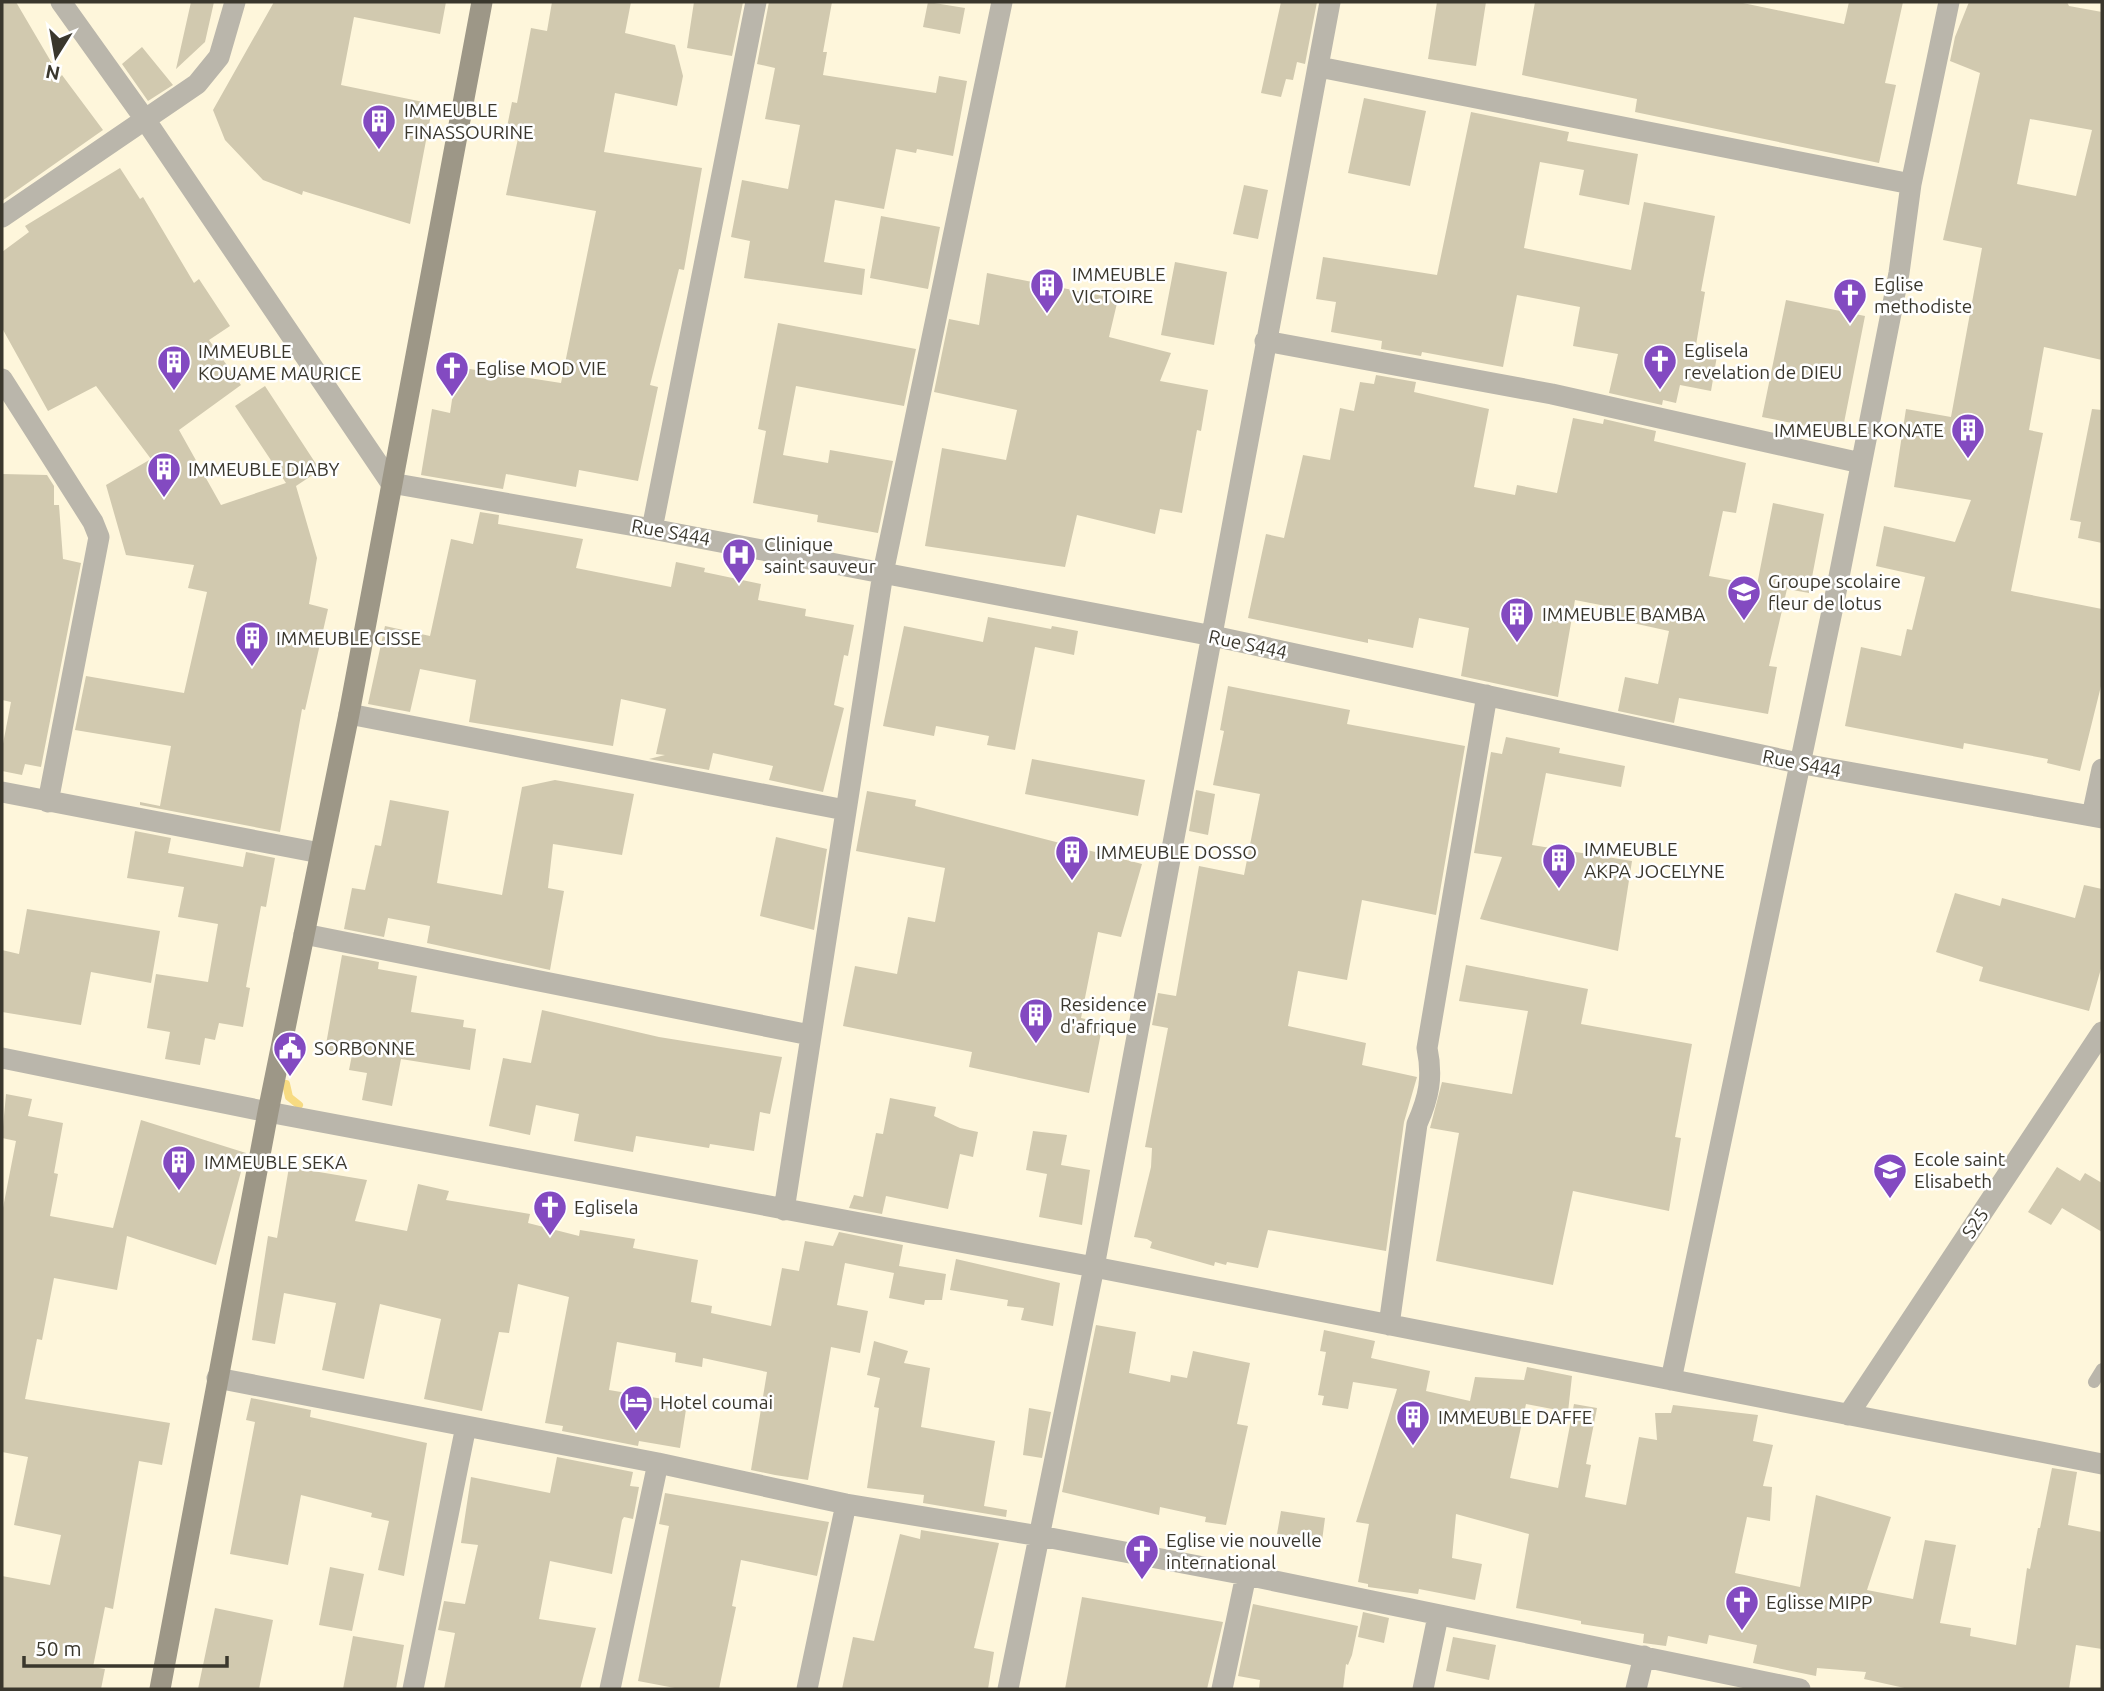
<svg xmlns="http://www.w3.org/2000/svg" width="2104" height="1691" viewBox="0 0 2104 1691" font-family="Ubuntu,sans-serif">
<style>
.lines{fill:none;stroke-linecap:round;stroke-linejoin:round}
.stream{stroke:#f7db82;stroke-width:8}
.building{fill:#d1c9af;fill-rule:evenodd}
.lane{stroke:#bab6ab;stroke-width:12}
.street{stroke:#bab6ab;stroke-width:21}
.secondary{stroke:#9d9787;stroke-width:21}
.labels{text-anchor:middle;stroke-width:5;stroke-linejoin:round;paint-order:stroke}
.poi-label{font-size:19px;fill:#3a372d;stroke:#fff;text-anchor:start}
.street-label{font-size:19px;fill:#3a372d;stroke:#fff}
</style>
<rect width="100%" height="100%" fill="#fef6db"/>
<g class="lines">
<path class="stream" d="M286 1084 289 1097 299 1105"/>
</g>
<path class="building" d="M2 2H16L60 77 62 75 103 130 2 201Z
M191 2H214L205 42 176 69Z
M274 2H446L440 34 354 17 341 85 433 104 410 224 303 191 302 195 263 180 225 140 213 110Z
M552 2H631L625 33 675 45 683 76 677 106 615 93 604 152 702 168 684 270 679 269 650 385 658 387 638 481 579 470 576 487 506 474 503 489 421 475 432 409 450 413 457 367 561 383 596 211 506 195 520 129 507 127 512 102 517 103 531 28 547 31Z
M694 2H743L732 56 687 48Z
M769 2H832L823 52H827L823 75 936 93 939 76 967 81 953 156 917 149 916 153 896 149 884 209 835 200 824 262 865 269 862 295 744 278 750 241 731 237 742 180 788 189 800 125 765 119 775 68 757 64Z
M928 2 965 8 960 34 923 27Z
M1281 2H1317L1305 64 1297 62 1293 80 1286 79 1281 97 1261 93Z
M1437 2H1486L1476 66 1428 59Z
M1535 2H1738L1844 24 1849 2H1903L1885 83 1896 85 1879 163 1635 112 1637 99 1522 75Z
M1969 2H2067L2069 6 2102 12V360L2044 347 2029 430 2043 433 2011 591 2102 609V682L2080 771 2047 763 2048 759 1964 743 1963 749 1845 726 1861 647 1901 656 1907 629 1912 630 1925 577 1876 566 1884 526 1955 542 1971 500 1894 487 1906 409 1951 417 1982 248 1943 240 1980 73 1950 61 1955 37ZM2030 119 2092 130 2076 196 2017 184Z
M142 47 173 85 148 101 122 64Z
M1364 98 1426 111 1410 186 1348 173Z
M1471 112 1569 132 1567 141 1638 154 1629 205 1579 195 1584 170 1540 162 1524 248 1631 270 1644 202 1715 216 1701 291 1705 292 1696 345 1718 350 1711 391 1680 385 1676 403 1663 400 1662 405 1609 393 1618 354 1573 346 1580 307 1517 295 1503 367 1422 352 1421 356 1381 349 1382 341 1331 332 1336 302 1316 299 1323 257 1437 275Z
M120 168 140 199 143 197 194 283 199 279 230 326 209 340 241 385 179 430 221 505 286 483 235 406 265 386 320 470 296 486 317 558 309 604 328 609 305 710 302 709 280 832 140 805V802L160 806 171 746 75 730 86 676 184 693 207 592 188 588 194 565 126 555 106 485 151 459 96 386 48 411 2 328V252L29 232 25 226Z
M1244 185 1268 190 1258 239 1233 234Z
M881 216 940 227 928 289 870 278Z
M1175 262 1227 272 1214 345 1161 335Z
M987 273 1118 299 1109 337 1171 353 1160 381 1208 390 1201 431 1197 430 1182 513 1160 509 1155 534 1077 515 1065 567 925 546 942 448 1006 460 1017 410 934 392 949 319 979 325Z
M1786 300 1865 316 1842 433 1762 417Z
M778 323 916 349 904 406 796 386 783 455 828 463 830 450 893 461 878 533 817 522 818 515 753 503 766 431 758 429Z
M1376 375 1416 382 1414 392 1489 409 1474 487 1515 495 1517 485 1557 493 1573 418 1603 424 1604 419 1656 431 1654 441 1746 463 1736 513 1723 511 1709 576 1757 585 1773 503 1824 514 1809 593 1787 589 1769 666 1777 667 1768 714 1679 698 1674 723 1618 711 1625 677 1658 684 1669 631 1619 620 1621 609 1575 600 1558 697 1461 676 1469 628 1419 618 1413 648 1368 639V643L1248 618 1266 534 1284 538 1303 455 1330 460 1340 408 1354 411 1360 382 1374 384Z
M2092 409 2102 410V543L2078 538 2081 522 2070 520Z
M2 474 47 475 54 486V505H59L63 559 81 563 41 767 25 764 22 775 2 771V749L11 702 2 700Z
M480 512 499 515 498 524 583 539 576 568 671 587 676 562 705 568 704 572 761 584 758 600 806 609 805 616 854 625 848 656 844 655 834 705 844 708 823 792 769 780 773 766 713 753 709 770 649 759 665 755 656 754 666 709 621 699 613 746 469 722 476 680 420 669 410 712 368 704 385 626 430 636 451 539 473 544Z
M988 617 1051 629 1052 626 1078 631 1074 655 1035 647 1015 750 987 745 989 736 936 726 934 736 883 726 904 626 983 642Z
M1228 686 1350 710 1347 724 1465 746 1436 915 1362 900 1347 980 1298 971 1288 1026 1366 1043 1362 1065 1417 1077 1404 1122 1386 1251 1268 1230 1258 1268 1227 1262 1226 1265 1215 1262 1214 1266 1150 1248 1152 1242 1147 1239 1134 1237 1151 1167 1152 1148 1145 1147 1168 1028 1152 1025 1158 993 1176 996 1199 866 1244 875 1260 794 1213 785 1224 731 1220 730Z
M1506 737 1560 748 1559 753 1625 766 1621 787 1546 773 1532 845 1632 861 1618 951 1480 919 1502 857 1474 853 1491 752 1502 754Z
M1032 759 1145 780 1138 816 1025 794Z
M555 780 634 794 622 855 553 844 548 888 564 891 550 970 427 943 430 926 388 918 384 937 344 929 352 888 365 890 375 845 381 846 390 800 449 811 437 883 502 895 522 787Z
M1196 790 1215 794 1208 835 1189 831Z
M867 791 916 800 915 806 1142 864 1121 937 1098 932 1081 1018 1103 1023 1089 1093 969 1067 972 1052 843 1026 855 966 897 974 908 917 935 922 945 868 856 851Z
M135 831 171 838 168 853 243 867 246 852 275 858 266 907 261 906 246 987 250 988 243 1027 219 1023 215 1040 205 1038 200 1065 165 1059 170 1032 147 1028 156 974 208 982 218 924 178 917 184 887 127 878Z
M776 837 827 849 814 930 760 916Z
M2084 885 2102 889V965L2089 1011 1979 981 1983 967 1936 952 1955 893 2000 906 2002 898 2075 918Z
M27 909 160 931 151 983 91 972 81 1025 2 1012V950L19 954Z
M342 955 379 962 378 969 417 976 411 1012 464 1020 463 1027 476 1029 470 1070 401 1059 392 1106 362 1100 367 1073 349 1070 352 1055 325 1050Z
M1466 965 1588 989 1581 1024 1692 1044 1675 1137 1681 1138 1669 1211 1573 1191 1553 1285 1436 1261 1459 1133 1430 1128 1442 1082 1512 1094 1528 1011 1459 1001Z
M542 1010 659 1037 782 1057 770 1114 760 1112 754 1151 710 1144 709 1148 636 1136 633 1152 574 1141 579 1114 536 1105 530 1135 489 1126 503 1058 531 1063Z
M6 1094 32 1099 28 1116 63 1123 54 1173 58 1174 50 1216 113 1228 141 1120 246 1153 216 1265 127 1236 117 1290 54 1278 42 1340 37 1339 25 1399 170 1423 162 1465 139 1461 113 1609 105 1607 93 1667 105 1669 101 1689H2V1576L50 1585 61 1535 14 1525 28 1457 2 1452V1213L16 1141 2 1138Z
M890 1098 936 1107 934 1116 960 1128 978 1132 973 1157 960 1154 948 1209 886 1196 882 1214 849 1208 854 1195 863 1197 876 1133 883 1134Z
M1033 1131 1067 1135 1061 1165 1090 1170 1082 1225 1039 1217 1047 1174 1026 1170Z
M289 1167 367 1180 355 1221 407 1231 418 1184 449 1191 446 1200 530 1214 528 1223 579 1236 580 1230 635 1239 633 1248 698 1260 691 1302 712 1306 711 1313 771 1326 782 1268 799 1271 805 1241 833 1246 839 1232 903 1245 899 1266 946 1274 942 1300H925L924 1305 889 1298 894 1273 845 1263 837 1305 868 1311 860 1353 831 1347 808 1480 775 1475 751 1470 767 1372 703 1358 702 1367 675 1362 676 1353 617 1342 609 1390 687 1403 680 1448 639 1441 638 1446 562 1431 563 1426 545 1423 569 1297 518 1284 509 1333 499 1332 482 1411 424 1399 441 1319 380 1304 364 1379 322 1370 336 1303 284 1293 275 1344 252 1340 268 1236 277 1238Z
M2057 1167 2080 1181 2085 1173 2102 1183V1232L2062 1208 2051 1225 2028 1212Z
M956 1259 1060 1283 1053 1326 1021 1320 1024 1308 1007 1306 1008 1300 950 1290Z
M1096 1325 1136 1332 1129 1373 1170 1382 1171 1375 1187 1378 1193 1351 1250 1363 1237 1424 1248 1426 1226 1525 1205 1522 1206 1517 1160 1507 1159 1515 1062 1492Z
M1324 1330 1375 1341 1371 1358 1430 1371 1426 1391 1470 1401 1475 1377 1524 1380 1527 1367 1572 1376 1568 1412 1526 1404 1510 1478 1558 1488 1574 1404 1597 1408 1586 1464 1591 1465 1585 1497 1626 1505 1639 1437 1657 1440 1655 1413H1671L1673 1405 1758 1415 1753 1441 1773 1445 1763 1486 1772 1487 1770 1521 1747 1517 1735 1573 1800 1587 1816 1495 1891 1517 1867 1590 1913 1599 1925 1540 1956 1545 1940 1623 1971 1628 1970 1636 2016 1645 2027 1568 2030 1569 2038 1528H2040L2052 1468 2077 1472 2068 1525 2102 1532V1649L2076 1645 2069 1689H1909L1864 1679 1866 1672 1817 1668 1816 1676 1753 1663 1757 1645 1709 1635 1707 1644 1668 1636 1666 1646 1643 1643 1644 1634 1581 1624V1621L1516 1608 1529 1534 1456 1514 1452 1558 1482 1564 1475 1600 1419 1589 1418 1594 1368 1587V1584L1358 1582 1369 1524 1356 1522 1397 1389 1353 1382 1348 1409 1322 1405 1324 1396 1318 1395 1326 1352 1320 1351Z
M874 1341 908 1351 904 1363 930 1368 921 1427 995 1441 984 1506 1007 1510 1006 1517 923 1503 924 1495 867 1488 879 1408 874 1407 880 1378 867 1375Z
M251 1398 311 1410 310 1417 427 1443 404 1576 378 1570 389 1521 371 1517 372 1513 301 1495 288 1565 230 1554 255 1422 246 1420Z
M1029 1408 1051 1412 1042 1458 1023 1455Z
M557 1457 633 1472 630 1486 639 1487 633 1519 624 1517 622 1520 612 1574 550 1561 539 1619 596 1628 580 1689H444L455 1633 438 1630 444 1601 465 1604 478 1545 461 1543 471 1477 550 1493Z
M665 1493 829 1522 817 1576 741 1560 732 1606 736 1607 719 1689H680L638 1681 669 1526 659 1524Z
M1281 1511 1325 1518 1322 1541 1277 1534Z
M921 1530 999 1543 974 1648 994 1652 988 1689H842L853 1637 874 1641 900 1534 920 1539Z
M330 1567 364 1574 352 1631 319 1625Z
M1082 1597 1223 1622 1207 1689H1065Z
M1253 1604 1358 1626 1352 1655 1348 1665 1346 1664 1343 1689H1259L1260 1680 1238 1676Z
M215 1608 273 1620 259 1689H198Z
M1363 1612 1389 1618 1384 1643 1358 1637Z
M353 1636 404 1645 396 1689H343Z
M1453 1637 1496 1645 1489 1680 1446 1671Z"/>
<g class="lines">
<path class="lane" d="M2094 1382 2102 1369"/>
<path class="street" d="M61 2 144 118 391 483 652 529 1213 636 1798 763 2102 818
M1319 67 1911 184
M2 217 197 84 219 57 235 2
M1265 341 1552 394 1861 463
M2 379 93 522 99 537 48 802
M652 529 756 2
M349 714 845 810
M2 792 320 853
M2092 816 2102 769
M304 934 810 1035
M2 1058 268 1112 1094 1267 2102 1464
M784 1210 883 573 1002 2
M1389 1325 1417 1124C1429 1097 1433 1077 1427 1048L1487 695
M217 1378 658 1463 846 1504 1040 1536 1246 1575 1800 1689
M1671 1380 1835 597 1899 273 1911 184 1949 2
M1848 1415 2102 1032
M413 1689 466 1426
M610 1689 658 1463
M807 1689 846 1504
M1008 1689 1094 1267 1330 2
M1222 1689 1246 1575
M1423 1689 1438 1616
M1636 1689 1644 1656"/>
<path class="secondary" d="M160 1689 268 1112 349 714 482 2"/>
</g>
<defs>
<g id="building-pin" transform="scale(1.75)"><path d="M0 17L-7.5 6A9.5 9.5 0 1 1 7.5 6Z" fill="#834ac1" stroke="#fff"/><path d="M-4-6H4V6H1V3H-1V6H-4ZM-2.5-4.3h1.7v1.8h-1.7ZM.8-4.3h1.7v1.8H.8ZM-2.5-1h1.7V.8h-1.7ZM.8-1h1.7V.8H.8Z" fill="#fff"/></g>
<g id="church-pin" transform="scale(1.75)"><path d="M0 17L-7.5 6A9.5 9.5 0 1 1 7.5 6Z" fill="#834ac1" stroke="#fff"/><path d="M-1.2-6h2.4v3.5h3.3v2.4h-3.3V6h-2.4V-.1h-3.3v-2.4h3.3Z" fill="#fff"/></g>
<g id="hospital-pin" transform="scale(1.75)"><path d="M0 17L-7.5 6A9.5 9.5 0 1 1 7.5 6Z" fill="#834ac1" stroke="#fff"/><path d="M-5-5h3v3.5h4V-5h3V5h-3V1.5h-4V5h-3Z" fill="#fff"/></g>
<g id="school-pin" transform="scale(1.75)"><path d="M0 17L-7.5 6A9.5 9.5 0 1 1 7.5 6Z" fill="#834ac1" stroke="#fff"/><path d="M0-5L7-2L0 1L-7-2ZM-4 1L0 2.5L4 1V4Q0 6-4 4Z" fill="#fff"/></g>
<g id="civic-pin" transform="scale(1.75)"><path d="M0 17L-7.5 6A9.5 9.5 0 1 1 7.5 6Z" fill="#834ac1" stroke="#fff"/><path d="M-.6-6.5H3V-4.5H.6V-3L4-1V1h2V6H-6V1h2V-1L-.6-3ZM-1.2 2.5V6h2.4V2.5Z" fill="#fff"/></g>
<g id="hotel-pin" transform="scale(1.75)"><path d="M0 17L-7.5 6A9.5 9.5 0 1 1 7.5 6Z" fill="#834ac1" stroke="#fff"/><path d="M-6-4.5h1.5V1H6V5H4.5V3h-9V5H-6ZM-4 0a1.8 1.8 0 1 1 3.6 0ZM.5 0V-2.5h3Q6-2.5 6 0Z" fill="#fff"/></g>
</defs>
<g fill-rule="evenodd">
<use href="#building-pin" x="379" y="121"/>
<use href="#building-pin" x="1047" y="285"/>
<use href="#church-pin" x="1850" y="295"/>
<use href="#church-pin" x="1660" y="361"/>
<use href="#building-pin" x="174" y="362"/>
<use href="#church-pin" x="452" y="368"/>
<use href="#building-pin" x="1968" y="430"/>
<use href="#building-pin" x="164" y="469"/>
<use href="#hospital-pin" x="739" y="555"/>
<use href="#school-pin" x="1744" y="592"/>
<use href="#building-pin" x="1517" y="614"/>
<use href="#building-pin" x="252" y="638"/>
<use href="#building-pin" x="1072" y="852"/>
<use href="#building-pin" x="1559" y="860"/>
<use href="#building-pin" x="1036" y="1015"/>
<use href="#civic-pin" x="290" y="1048"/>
<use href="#building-pin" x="179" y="1162"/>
<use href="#school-pin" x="1890" y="1170"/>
<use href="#church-pin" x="550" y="1207"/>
<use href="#hotel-pin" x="636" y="1402"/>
<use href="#building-pin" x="1413" y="1417"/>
<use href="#church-pin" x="1142" y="1551"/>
<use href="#church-pin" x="1742" y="1602"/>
</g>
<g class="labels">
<g class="poi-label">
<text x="404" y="117">IMMEUBLE<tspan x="404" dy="22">FINASSOURINE</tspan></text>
<text x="1072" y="281">IMMEUBLE<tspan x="1072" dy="22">VICTOIRE</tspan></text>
<text x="1874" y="291">Eglise<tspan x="1874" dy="22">methodiste</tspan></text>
<text x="1684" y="357">Eglisela<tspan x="1684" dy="22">revelation de DIEU</tspan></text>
<text x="198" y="358">IMMEUBLE<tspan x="198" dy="22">KOUAME MAURICE</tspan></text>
<text x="476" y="375">Eglise MOD VIE</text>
<text x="1944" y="437" text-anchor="end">IMMEUBLE KONATE</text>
<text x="188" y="476">IMMEUBLE DIABY</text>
<text x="764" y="551">Clinique<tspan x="764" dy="22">saint sauveur</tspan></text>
<text x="1768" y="588">Groupe scolaire<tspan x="1768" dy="22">fleur de lotus</tspan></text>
<text x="1542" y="621">IMMEUBLE BAMBA</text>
<text x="276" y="645">IMMEUBLE CISSE</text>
<text x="1584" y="856">IMMEUBLE<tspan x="1584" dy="22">AKPA JOCELYNE</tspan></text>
<text x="1096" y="859">IMMEUBLE DOSSO</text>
<text x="1060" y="1011">Residence<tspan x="1060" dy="22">d'afrique</tspan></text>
<text x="314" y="1055">SORBONNE</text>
<text x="1914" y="1166">Ecole saint<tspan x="1914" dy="22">Elisabeth</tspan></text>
<text x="204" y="1169">IMMEUBLE SEKA</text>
<text x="574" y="1214">Eglisela</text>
<text x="660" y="1409">Hotel coumai</text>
<text x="1438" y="1424">IMMEUBLE DAFFE</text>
<text x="1166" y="1547">Eglise vie nouvelle<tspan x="1166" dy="22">international</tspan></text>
<text x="1766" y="1609">Eglisse MIPP</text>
</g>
<g class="street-label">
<text transform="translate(671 532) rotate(10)" y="7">Rue S444</text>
<text transform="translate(1248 644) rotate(12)" y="7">Rue S444</text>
<text transform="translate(1802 763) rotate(11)" y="7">Rue S444</text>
<text transform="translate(1975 1223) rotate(-56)" y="7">S25</text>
</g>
</g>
<rect width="2104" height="1691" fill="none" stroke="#3a372d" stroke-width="7"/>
<g transform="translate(56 56) rotate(191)" stroke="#ffffff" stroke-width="5" paint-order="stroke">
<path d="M0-5L12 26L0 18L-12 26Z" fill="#3a372d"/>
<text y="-10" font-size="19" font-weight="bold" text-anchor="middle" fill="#3a372d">N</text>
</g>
<path d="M24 1656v10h203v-10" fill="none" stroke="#3a372d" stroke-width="3.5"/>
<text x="35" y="1656" font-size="21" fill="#3a372d" stroke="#ffffff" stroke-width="5" paint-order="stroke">50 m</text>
</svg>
